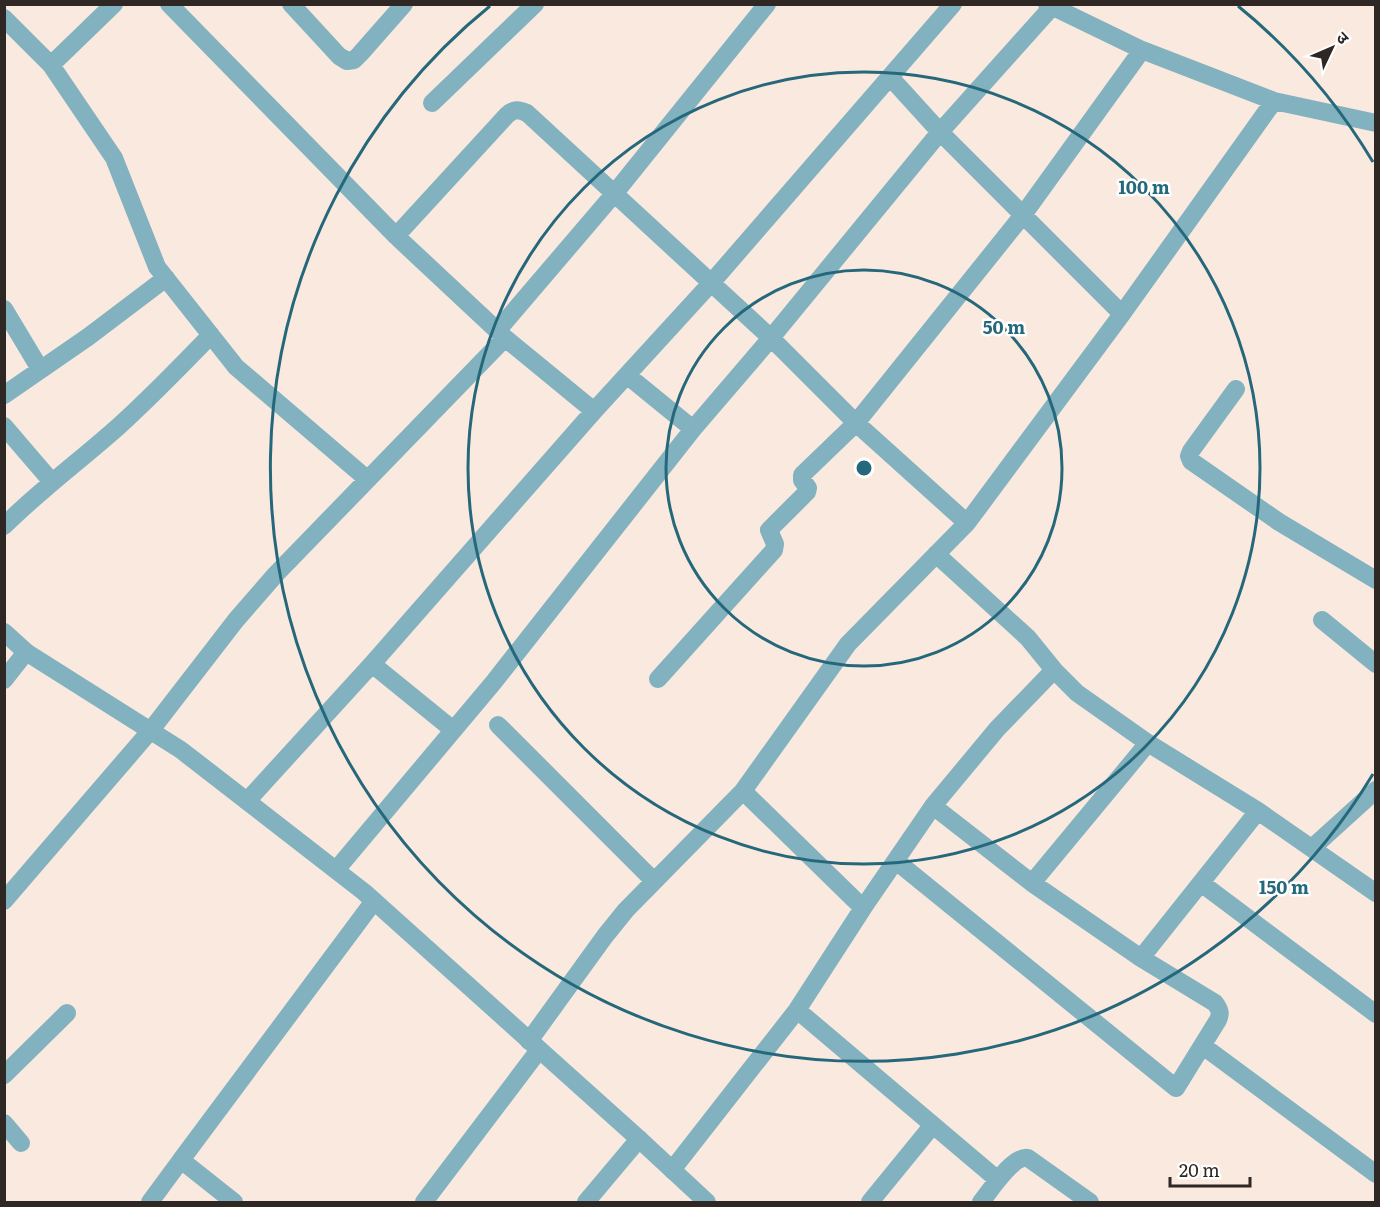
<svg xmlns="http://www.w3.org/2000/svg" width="1380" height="1207" viewBox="0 0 1380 1207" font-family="Literata,'Noto Sans Devanagari',serif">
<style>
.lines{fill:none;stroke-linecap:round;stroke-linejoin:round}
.minor{stroke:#82b1bf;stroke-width:18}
.tertiary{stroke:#82b1bf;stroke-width:18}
.ring{fill:none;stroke:#26687b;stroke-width:3}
.centre{fill:#26687b;stroke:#fff;stroke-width:3}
.ring-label{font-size:18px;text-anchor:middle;font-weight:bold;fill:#26687b;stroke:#fff;stroke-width:5;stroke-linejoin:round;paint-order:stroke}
</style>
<rect width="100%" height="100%" fill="#fae9de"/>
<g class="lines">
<path class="minor" d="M169 4 396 236 505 338 594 411
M291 4 339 56 347 61 354 60 360 54 404 4
M1047 4 1142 50 1274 101 1376 123
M4 18 51 65 114 4
M51 65 114 158 157 267 236 367 367 479
M890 77 940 132 1122 314
M432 103 535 4
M396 236 507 115C514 109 518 109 527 113L771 338 856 423 967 523
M4 309 40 369
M497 331 614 194 767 4
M628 376 693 429
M1236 389 1191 451 1189 456 1191 461 1279 522 1376 580
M4 395 88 337 166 278
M4 426 52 482
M4 526C40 490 81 460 119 426 151 397 181 366 211 335
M936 554 1028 638 1054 670 1077 693 1148 743 1258 811 1376 893
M1322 620 1376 664
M4 632 26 652
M372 664 452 729
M658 679 774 550 775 544 769 530 807 492 808 488 802 480V475L856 423 1023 215 1142 50
M498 725 654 881
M743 791 863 908
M247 801 372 664 594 411 712 282 953 4
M1312 848 1376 790
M896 861 1176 1088 1218 1020C1221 1013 1220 1010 1215 1003L1141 958 1032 883 933 806
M336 870 493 683 693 429 771 338 940 132 1051 8
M1032 883 1148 743
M1201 883 1376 1014
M4 901 151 730 236 620 276 574 505 338
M1141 958 1258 811
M797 1010 998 1180
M529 1041 605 936 626 910 743 791 848 644 967 523 1122 314 1274 101
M1203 1046 1376 1174
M4 1075 67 1013
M4 1123 21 1143
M672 1170 797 1010 863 908 933 806 997 729 1054 670
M150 1202 181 1160
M234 1202 181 1160 374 901
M424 1202 539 1050
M586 1202 639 1139
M870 1202 932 1126
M981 1202C990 1191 1013 1155 1028 1158L1090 1202"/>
<path class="tertiary" d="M4 680 26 652 181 750 364 892 639 1139 707 1202"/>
</g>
<g class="ring">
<circle cx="864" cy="468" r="198"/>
<circle cx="864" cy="468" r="396"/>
<path d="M1373 774A594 594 0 1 1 490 6M1238 6A594 594 0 0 1 1373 162"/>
</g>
<circle cx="864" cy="468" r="9" class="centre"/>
<g class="ring-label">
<text x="1144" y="194">100 m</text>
<text x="1004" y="334">50 m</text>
<text x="1284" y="894">150 m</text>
</g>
<rect width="1380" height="1207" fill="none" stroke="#2e2723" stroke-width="12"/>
<g transform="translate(1332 48) rotate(46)" stroke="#ffffff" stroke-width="4.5" paint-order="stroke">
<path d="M0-4.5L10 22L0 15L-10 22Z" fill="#2e2723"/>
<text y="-9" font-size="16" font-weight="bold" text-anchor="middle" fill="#2e2723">उ</text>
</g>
<path d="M1170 1177v9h80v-9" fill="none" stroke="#2e2723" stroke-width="3"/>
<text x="1179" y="1177" font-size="18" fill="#2e2723" stroke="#ffffff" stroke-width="4.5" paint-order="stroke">20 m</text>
</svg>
